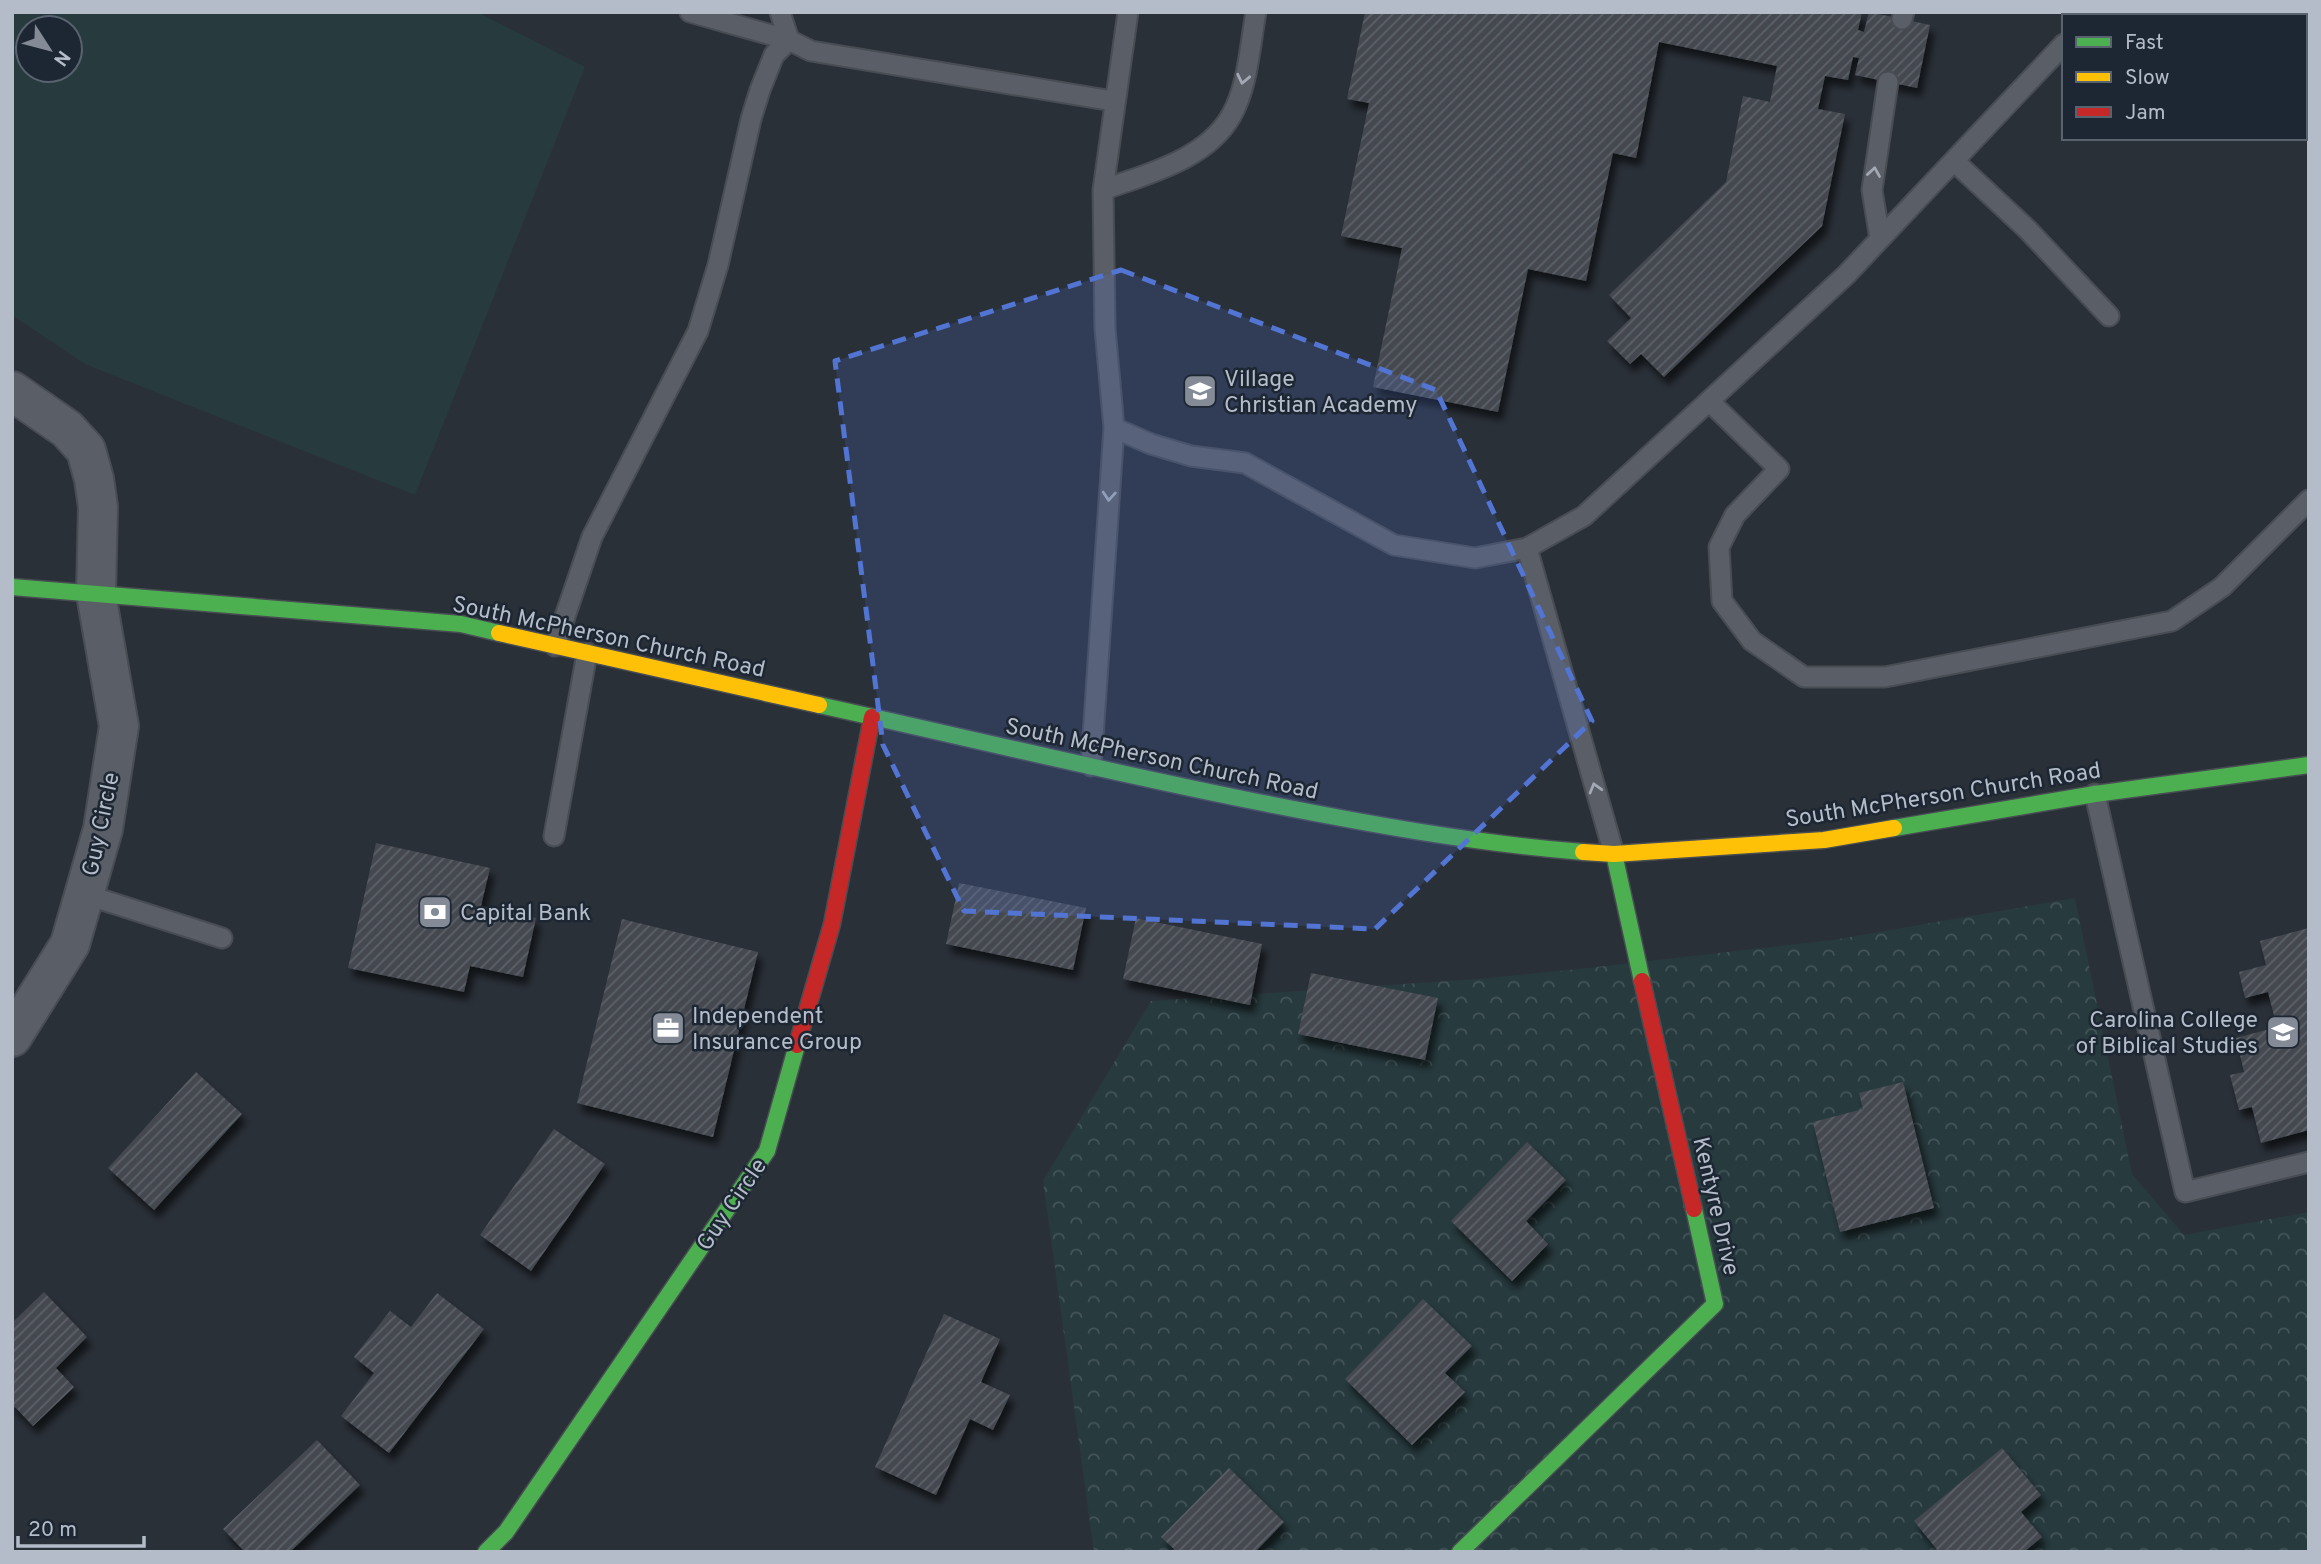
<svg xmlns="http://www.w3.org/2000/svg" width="2321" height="1564" viewBox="0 0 2321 1564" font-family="Overpass,sans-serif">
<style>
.forest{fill:url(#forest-crowns)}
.park{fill:#273a3e;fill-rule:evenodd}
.building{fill:url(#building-hatch);filter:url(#shadow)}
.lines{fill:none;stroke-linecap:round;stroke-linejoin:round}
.lane-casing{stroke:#484c53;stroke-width:23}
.street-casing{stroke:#484c53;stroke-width:42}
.fast-casing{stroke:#484c53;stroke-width:19}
.slow-casing{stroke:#484c53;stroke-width:19}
.jam-casing{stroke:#484c53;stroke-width:19}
.lane{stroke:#5a5e66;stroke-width:19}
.street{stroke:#5a5e66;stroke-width:38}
.fast{stroke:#4caf50;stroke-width:16}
.slow{stroke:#ffc107;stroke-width:16}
.jam{stroke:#c62828;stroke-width:16}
.oneway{stroke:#a2a9b5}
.marked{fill:#5274d3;fill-opacity:0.2;stroke:#5274d3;stroke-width:5;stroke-dasharray:14 9;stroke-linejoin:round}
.labels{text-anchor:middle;stroke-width:5;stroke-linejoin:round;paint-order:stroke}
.poi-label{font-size:23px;fill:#b4bcc9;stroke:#1d2633;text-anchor:start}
.street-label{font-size:23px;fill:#b4bcc9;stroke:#1d2633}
</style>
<defs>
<pattern id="forest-crowns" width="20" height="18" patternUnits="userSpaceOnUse" patternTransform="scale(1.75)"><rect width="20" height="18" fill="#273a3e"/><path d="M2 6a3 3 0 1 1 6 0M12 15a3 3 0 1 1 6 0" fill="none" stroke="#445559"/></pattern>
<pattern id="building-hatch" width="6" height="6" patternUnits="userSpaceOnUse" patternTransform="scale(1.75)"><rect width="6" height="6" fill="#444950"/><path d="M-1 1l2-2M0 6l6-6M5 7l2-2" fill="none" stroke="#5d6168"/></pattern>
<filter id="shadow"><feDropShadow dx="4.5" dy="8" stdDeviation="3.5" flood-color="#0009"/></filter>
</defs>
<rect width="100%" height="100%" fill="#2a3038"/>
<path class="forest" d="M2075 898 2132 1174 2184 1235 2309 1212V1552H1094L1043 1181 1151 1001 1478 979 1579 969 1833 940Z"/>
<path class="park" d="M12 12H477L585 67 415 495 85 364 12 315ZM28 28H70V70H28Z"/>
<path class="building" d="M1365 12H1862L1858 30 1864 32 1869 12 1930 25 1917 88 1855 75 1859 58 1853 57 1848 80 1825 76 1818 109 1845 114 1822 226 1664 377 1641 354 1630 364 1607 341 1631 318 1609 295 1726 182 1743 96 1770 102 1777 66 1659 42 1636 158 1613 153 1586 281 1528 269 1498 412 1373 387 1402 248 1341 236 1369 103 1347 99Z
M376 843 490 868 481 906 536 918 523 977 470 966 464 992 348 968Z
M959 883 1086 908 1073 970 946 944Z
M1136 918 1262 944 1250 1005 1123 979Z
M622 919 758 952 713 1137 577 1103Z
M2309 928V1130L2261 1143 2252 1107 2239 1110 2230 1075 2244 1072 2236 1038 2277 1027 2268 992 2245 998 2239 972 2266 965 2260 941Z
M1311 973 1438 998 1425 1060 1298 1034Z
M196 1072 242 1114 154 1210 108 1168Z
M1903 1082 1934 1208 1840 1232 1813 1122 1863 1109 1859 1093Z
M554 1129 605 1164 531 1271 480 1235Z
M1527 1142 1566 1180 1526 1221 1548 1244 1512 1281 1451 1221Z
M44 1292 87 1337 56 1368 74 1387 33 1426 15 1407 12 1409V1323Z
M437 1293 484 1329 389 1453 341 1416 374 1373 354 1357 390 1311 411 1327Z
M1423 1299 1472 1346 1445 1373 1465 1392 1412 1445 1345 1379Z
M944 1314 1000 1339 981 1382 1010 1395 993 1430 970 1419 936 1495 875 1467Z
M317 1440 360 1485 290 1552H245L223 1529Z
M2002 1448 2041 1495 2021 1512 2042 1537 2024 1552H1939L1914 1521Z
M1229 1468 1284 1522 1255 1552H1171L1174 1549 1161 1537Z"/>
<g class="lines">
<g class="lane-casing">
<path id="lane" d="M780 12 789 40 811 51 1113 101
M2090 16 2093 12
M1902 19 1904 12
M1954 161 2028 230 2109 316
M1103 190C1146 174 1206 160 1231 116 1248 87 1250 45 1256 12
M1880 239 1872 190 1888 82
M1709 401 1779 469 1735 515 1719 547 1722 601 1752 641 1804 677H1885L2172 621 2222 587 2309 500
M1114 428 1151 444 1191 456 1245 463 1394 545 1475 558 1527 548 1584 516 1846 275 2064 44
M1527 548 1614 854
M555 646 592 537 698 331 718 265 751 119 760 90 774 55 789 40 690 12
M1091 766 1114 428 1105 328 1103 190 1128 12
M2095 794 2185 1192 2309 1162
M554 836 587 653
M84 894 222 938"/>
</g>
<g class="street-casing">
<path id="street" d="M12 391 67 429 86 450 94 479 98 507 96 594 119 726 103 829 70 944 12 1037"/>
</g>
<g class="fast-casing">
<path id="fast" d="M12 587 461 624 499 633
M819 705C964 737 1108 772 1253 801 1363 823 1471 843 1583 852
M1894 828 2095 794 2309 765
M1614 854 1642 981
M486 1552 506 1532 767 1151 797 1045
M1460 1552 1715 1304 1694 1209"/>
</g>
<g class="slow-casing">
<path id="slow" d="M499 633 819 705
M1583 852 1614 854 1824 840 1894 828"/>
</g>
<g class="jam-casing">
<path id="jam" d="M1642 981 1694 1209
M797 1045 832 924 872 717"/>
</g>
<use href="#lane" class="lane"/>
<use href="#street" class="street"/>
<use href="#fast" class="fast"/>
<use href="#slow" class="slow"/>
<use href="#jam" class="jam"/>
</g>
<defs><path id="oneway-chevron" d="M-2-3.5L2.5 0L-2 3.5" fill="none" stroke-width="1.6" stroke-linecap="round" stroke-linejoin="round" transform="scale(1.75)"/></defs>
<g class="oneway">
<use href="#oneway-chevron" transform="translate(1243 79) rotate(102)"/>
<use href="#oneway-chevron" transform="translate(1874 172) rotate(-81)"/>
<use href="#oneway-chevron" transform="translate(1109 496) rotate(94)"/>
<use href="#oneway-chevron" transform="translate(1595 788) rotate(-106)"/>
</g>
<path class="marked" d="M1121 270 1436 390 1592 721 1375 929 964 911 883 745 835 361Z"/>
<defs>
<g id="school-square" transform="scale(1.75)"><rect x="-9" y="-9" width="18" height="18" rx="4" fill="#848b96" stroke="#1d2633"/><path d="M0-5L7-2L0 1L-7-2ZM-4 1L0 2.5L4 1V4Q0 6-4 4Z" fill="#fff"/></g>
<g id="bank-square" transform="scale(1.75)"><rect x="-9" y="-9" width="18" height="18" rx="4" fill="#848b96" stroke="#1d2633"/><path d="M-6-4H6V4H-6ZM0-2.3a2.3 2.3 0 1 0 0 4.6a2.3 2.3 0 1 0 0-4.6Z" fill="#fff"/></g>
<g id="office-square" transform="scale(1.75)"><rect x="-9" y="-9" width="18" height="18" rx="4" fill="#848b96" stroke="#1d2633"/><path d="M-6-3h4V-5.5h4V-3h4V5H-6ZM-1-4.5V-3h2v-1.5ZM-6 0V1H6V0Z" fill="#fff"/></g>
<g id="university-square" transform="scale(1.75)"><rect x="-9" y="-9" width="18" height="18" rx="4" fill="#848b96" stroke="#1d2633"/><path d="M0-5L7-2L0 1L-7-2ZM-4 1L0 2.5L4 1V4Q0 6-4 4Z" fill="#fff"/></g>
</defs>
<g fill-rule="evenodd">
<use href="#school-square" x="1200" y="391"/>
<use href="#bank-square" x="435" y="912"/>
<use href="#office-square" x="668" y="1028"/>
<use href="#university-square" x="2283" y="1032"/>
</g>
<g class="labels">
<g class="poi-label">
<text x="1224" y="386">Village<tspan x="1224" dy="26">Christian Academy</tspan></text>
<text x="460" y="920">Capital Bank</text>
<text x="692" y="1023">Independent<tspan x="692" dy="26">Insurance Group</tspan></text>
<text x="2258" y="1027" text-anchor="end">Carolina College<tspan x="2258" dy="26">of Biblical Studies</tspan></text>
</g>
<g class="street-label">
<text transform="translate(609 636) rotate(12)" y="8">South McPherson Church Road</text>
<text transform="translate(1162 758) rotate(12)" y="8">South McPherson Church Road</text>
<text transform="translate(1943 794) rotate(-9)" y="8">South McPherson Church Road</text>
<text transform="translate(100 824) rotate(-78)" y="8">Guy Circle</text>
<text transform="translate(731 1204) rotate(-56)" y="8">Guy Circle</text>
<text transform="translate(1717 1206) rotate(77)" y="8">Kentyre Drive</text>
</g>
</g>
<rect width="2321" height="1564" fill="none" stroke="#b4bcc9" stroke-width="28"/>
<rect x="2062" y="14" width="245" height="126" fill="#1d2633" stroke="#59626f" stroke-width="2"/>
<rect x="2076" y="37" width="35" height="10" fill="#4caf50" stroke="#59626f" stroke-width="2"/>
<text x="2125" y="49" font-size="21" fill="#b4bcc9">Fast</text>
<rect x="2076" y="72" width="35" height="10" fill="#ffc107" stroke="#59626f" stroke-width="2"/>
<text x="2125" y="84" font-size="21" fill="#b4bcc9">Slow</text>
<rect x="2076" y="107" width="35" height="10" fill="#c62828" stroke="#59626f" stroke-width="2"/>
<text x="2125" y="119" font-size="21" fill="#b4bcc9">Jam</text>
<g transform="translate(49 49) rotate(126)"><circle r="33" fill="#1d2633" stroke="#59626f" stroke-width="2"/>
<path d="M0-5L12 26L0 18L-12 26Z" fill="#848b96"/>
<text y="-10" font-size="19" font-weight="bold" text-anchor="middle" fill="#b4bcc9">N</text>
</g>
<path d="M18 1536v10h126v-10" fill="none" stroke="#b4bcc9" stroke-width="3.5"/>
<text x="28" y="1536" font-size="21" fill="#b4bcc9" stroke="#1d2633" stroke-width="5" paint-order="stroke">20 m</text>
</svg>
